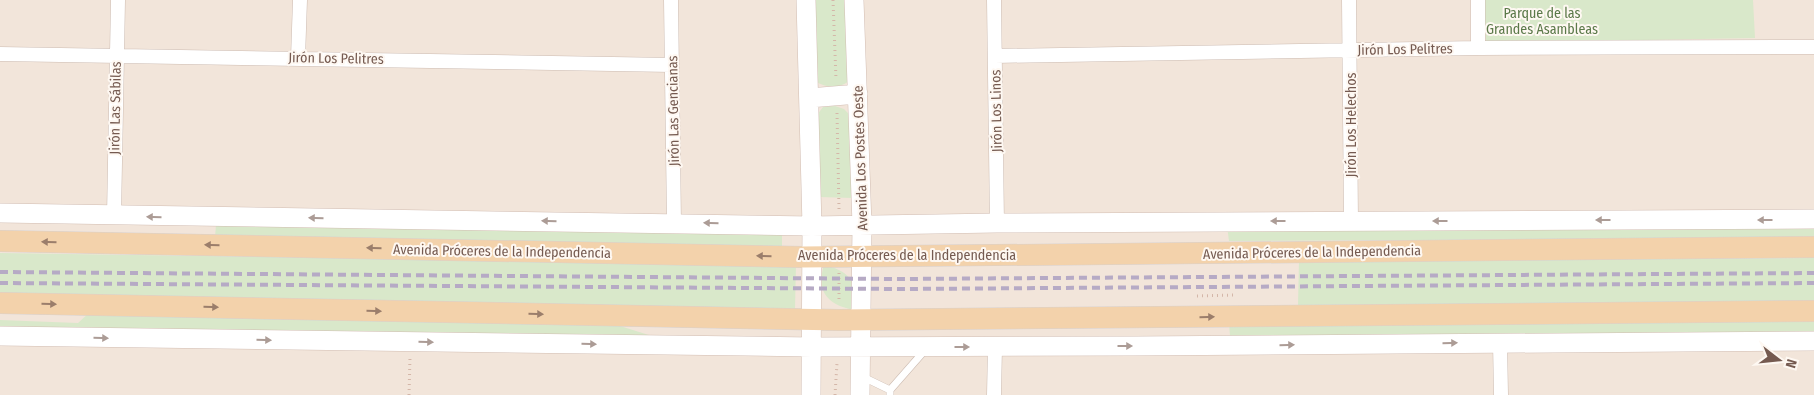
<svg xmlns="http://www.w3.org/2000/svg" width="1814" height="395" viewBox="0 0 1814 395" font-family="'Fira Sans Condensed',sans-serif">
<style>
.residential{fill:#f2e5da}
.green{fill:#d9e8ca}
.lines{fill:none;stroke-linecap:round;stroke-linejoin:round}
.service-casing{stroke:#cdbcb2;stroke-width:8}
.minor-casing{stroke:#cdbcb2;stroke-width:15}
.secondary-casing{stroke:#d2bdb2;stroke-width:20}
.primary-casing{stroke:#d8d1ce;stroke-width:22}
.path{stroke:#d4b6a8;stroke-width:3;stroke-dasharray:1 4;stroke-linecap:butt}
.service{stroke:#fff;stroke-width:7}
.minor{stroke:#fff;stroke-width:14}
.secondary{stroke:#fff;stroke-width:19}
.primary{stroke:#f3d2ab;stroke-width:21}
.rail{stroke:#b6aac5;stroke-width:4;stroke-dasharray:8 5;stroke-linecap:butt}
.oneway{fill:#ac9c96}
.oneway2{fill:#9b7e6b}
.labels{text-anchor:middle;stroke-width:4;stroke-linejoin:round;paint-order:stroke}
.park-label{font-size:14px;fill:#5b7949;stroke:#fef8f2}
.street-label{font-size:14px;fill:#755a50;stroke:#fef8f2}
</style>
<rect width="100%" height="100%" fill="#fbf4ec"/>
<path class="residential" d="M0 0H1814V395H0Z"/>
<path class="green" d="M813 0H846L849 81C839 89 826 88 815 81Z
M1484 0H1753L1755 38 1486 43Z
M835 106 844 109 850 115 853 198 819 197 817 115 823 107Z
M216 225 782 233V247L215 237Z
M1227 226H1814V238L1229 241Z
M0 253 796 265 795 309 0 294Z
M1814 258V303L1298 305 1299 260Z
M824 265C850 271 859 283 855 310 830 306 815 293 824 265Z
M90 312 620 326 652 336 0 327V320L78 323Z
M1814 317V333L1230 336 1229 323Z"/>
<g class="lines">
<g class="service-casing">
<path id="service" d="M861 376 890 390V395
M890 390 926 349"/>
</g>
<g class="minor-casing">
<path id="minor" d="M671 0 674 223
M994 0 997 223
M1349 0 1351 221
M1478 0V48
M0 54 672 65
M995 56 1478 48 1814 47
M298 58 300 0
M114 216 118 0
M1500 342 1501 395
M994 395 995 347"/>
</g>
<g class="secondary-casing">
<path id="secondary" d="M806 0 812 226 811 395
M854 0 862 225 860 395
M809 98 858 94
M0 213 812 226 997 223 1814 219
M0 336 812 347 1135 346 1814 341"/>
</g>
<g class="primary-casing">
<path id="primary" d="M0 241 803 257 1814 247
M0 303 839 320 1814 311"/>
</g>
<path class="path" d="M833 0 836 79
M837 113 839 209
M839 273V302
M1197 296 1234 295V292
M409 395 410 357
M835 395 837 363"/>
<use href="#service" class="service"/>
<use href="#minor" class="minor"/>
<use href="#secondary" class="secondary"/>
<use href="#primary" class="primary"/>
<path class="rail" d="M0 272 900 279 1814 273
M0 283 901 289 1814 283"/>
</g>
<defs><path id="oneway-solid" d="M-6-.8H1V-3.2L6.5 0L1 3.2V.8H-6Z" transform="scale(1.25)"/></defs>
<g class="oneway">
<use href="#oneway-solid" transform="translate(154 217) rotate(-179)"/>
<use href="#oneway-solid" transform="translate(316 218) rotate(-179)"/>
<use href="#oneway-solid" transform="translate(1603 220) rotate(180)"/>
<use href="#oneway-solid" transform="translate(1765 220) rotate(180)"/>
<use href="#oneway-solid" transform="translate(549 221) rotate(-179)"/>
<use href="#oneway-solid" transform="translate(1278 221) rotate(180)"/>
<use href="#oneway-solid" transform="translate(1440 221) rotate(180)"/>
<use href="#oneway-solid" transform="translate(711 223) rotate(-179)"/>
<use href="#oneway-solid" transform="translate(101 338) rotate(1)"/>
<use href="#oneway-solid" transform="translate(264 340) rotate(1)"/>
<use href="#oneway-solid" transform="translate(426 342) rotate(1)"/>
<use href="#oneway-solid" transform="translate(1450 343) rotate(-1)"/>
<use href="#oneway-solid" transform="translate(589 344) rotate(1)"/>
<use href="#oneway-solid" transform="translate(1287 345) rotate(-1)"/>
<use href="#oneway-solid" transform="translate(1125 346)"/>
<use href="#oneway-solid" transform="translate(962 347)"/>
</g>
<g class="oneway2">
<use href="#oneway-solid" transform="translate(49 242) rotate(-179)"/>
<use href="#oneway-solid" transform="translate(212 245) rotate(-179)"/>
<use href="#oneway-solid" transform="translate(374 248) rotate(-179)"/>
<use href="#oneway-solid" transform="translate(764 256) rotate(-179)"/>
<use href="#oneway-solid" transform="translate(49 304) rotate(1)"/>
<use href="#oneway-solid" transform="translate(211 307) rotate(1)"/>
<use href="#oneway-solid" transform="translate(374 311) rotate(1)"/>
<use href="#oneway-solid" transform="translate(536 314) rotate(1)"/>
<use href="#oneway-solid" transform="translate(1207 317) rotate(-1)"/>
</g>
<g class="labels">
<g class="park-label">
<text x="1542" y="18">Parque de las<tspan x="1542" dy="16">Grandes Asambleas</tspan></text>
</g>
<g class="street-label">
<text transform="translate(1405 49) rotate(-1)" y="5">Jirón Los Pelitres</text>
<text transform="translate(336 58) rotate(1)" y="5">Jirón Los Pelitres</text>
<text transform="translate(115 108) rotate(-89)" y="5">Jirón Las Sábilas</text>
<text transform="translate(673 111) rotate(-91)" y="5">Jirón Las Gencianas</text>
<text transform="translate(996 111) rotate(-91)" y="5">Jirón Los Linos</text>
<text transform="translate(1351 125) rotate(-90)" y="5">Jirón Los Helechos</text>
<text transform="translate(860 158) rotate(-92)" y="5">Avenida Los Postes Oeste</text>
<text transform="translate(502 251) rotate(1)" y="5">Avenida Próceres de la Independencia</text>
<text transform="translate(1312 252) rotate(-1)" y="5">Avenida Próceres de la Independencia</text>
<text x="907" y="260">Avenida Próceres de la Independencia</text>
</g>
</g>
<g transform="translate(1779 360) rotate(106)" stroke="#fef8f2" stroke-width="4" paint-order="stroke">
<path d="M0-4L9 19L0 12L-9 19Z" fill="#755a50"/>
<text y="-8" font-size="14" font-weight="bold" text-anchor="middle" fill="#755a50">N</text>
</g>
</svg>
